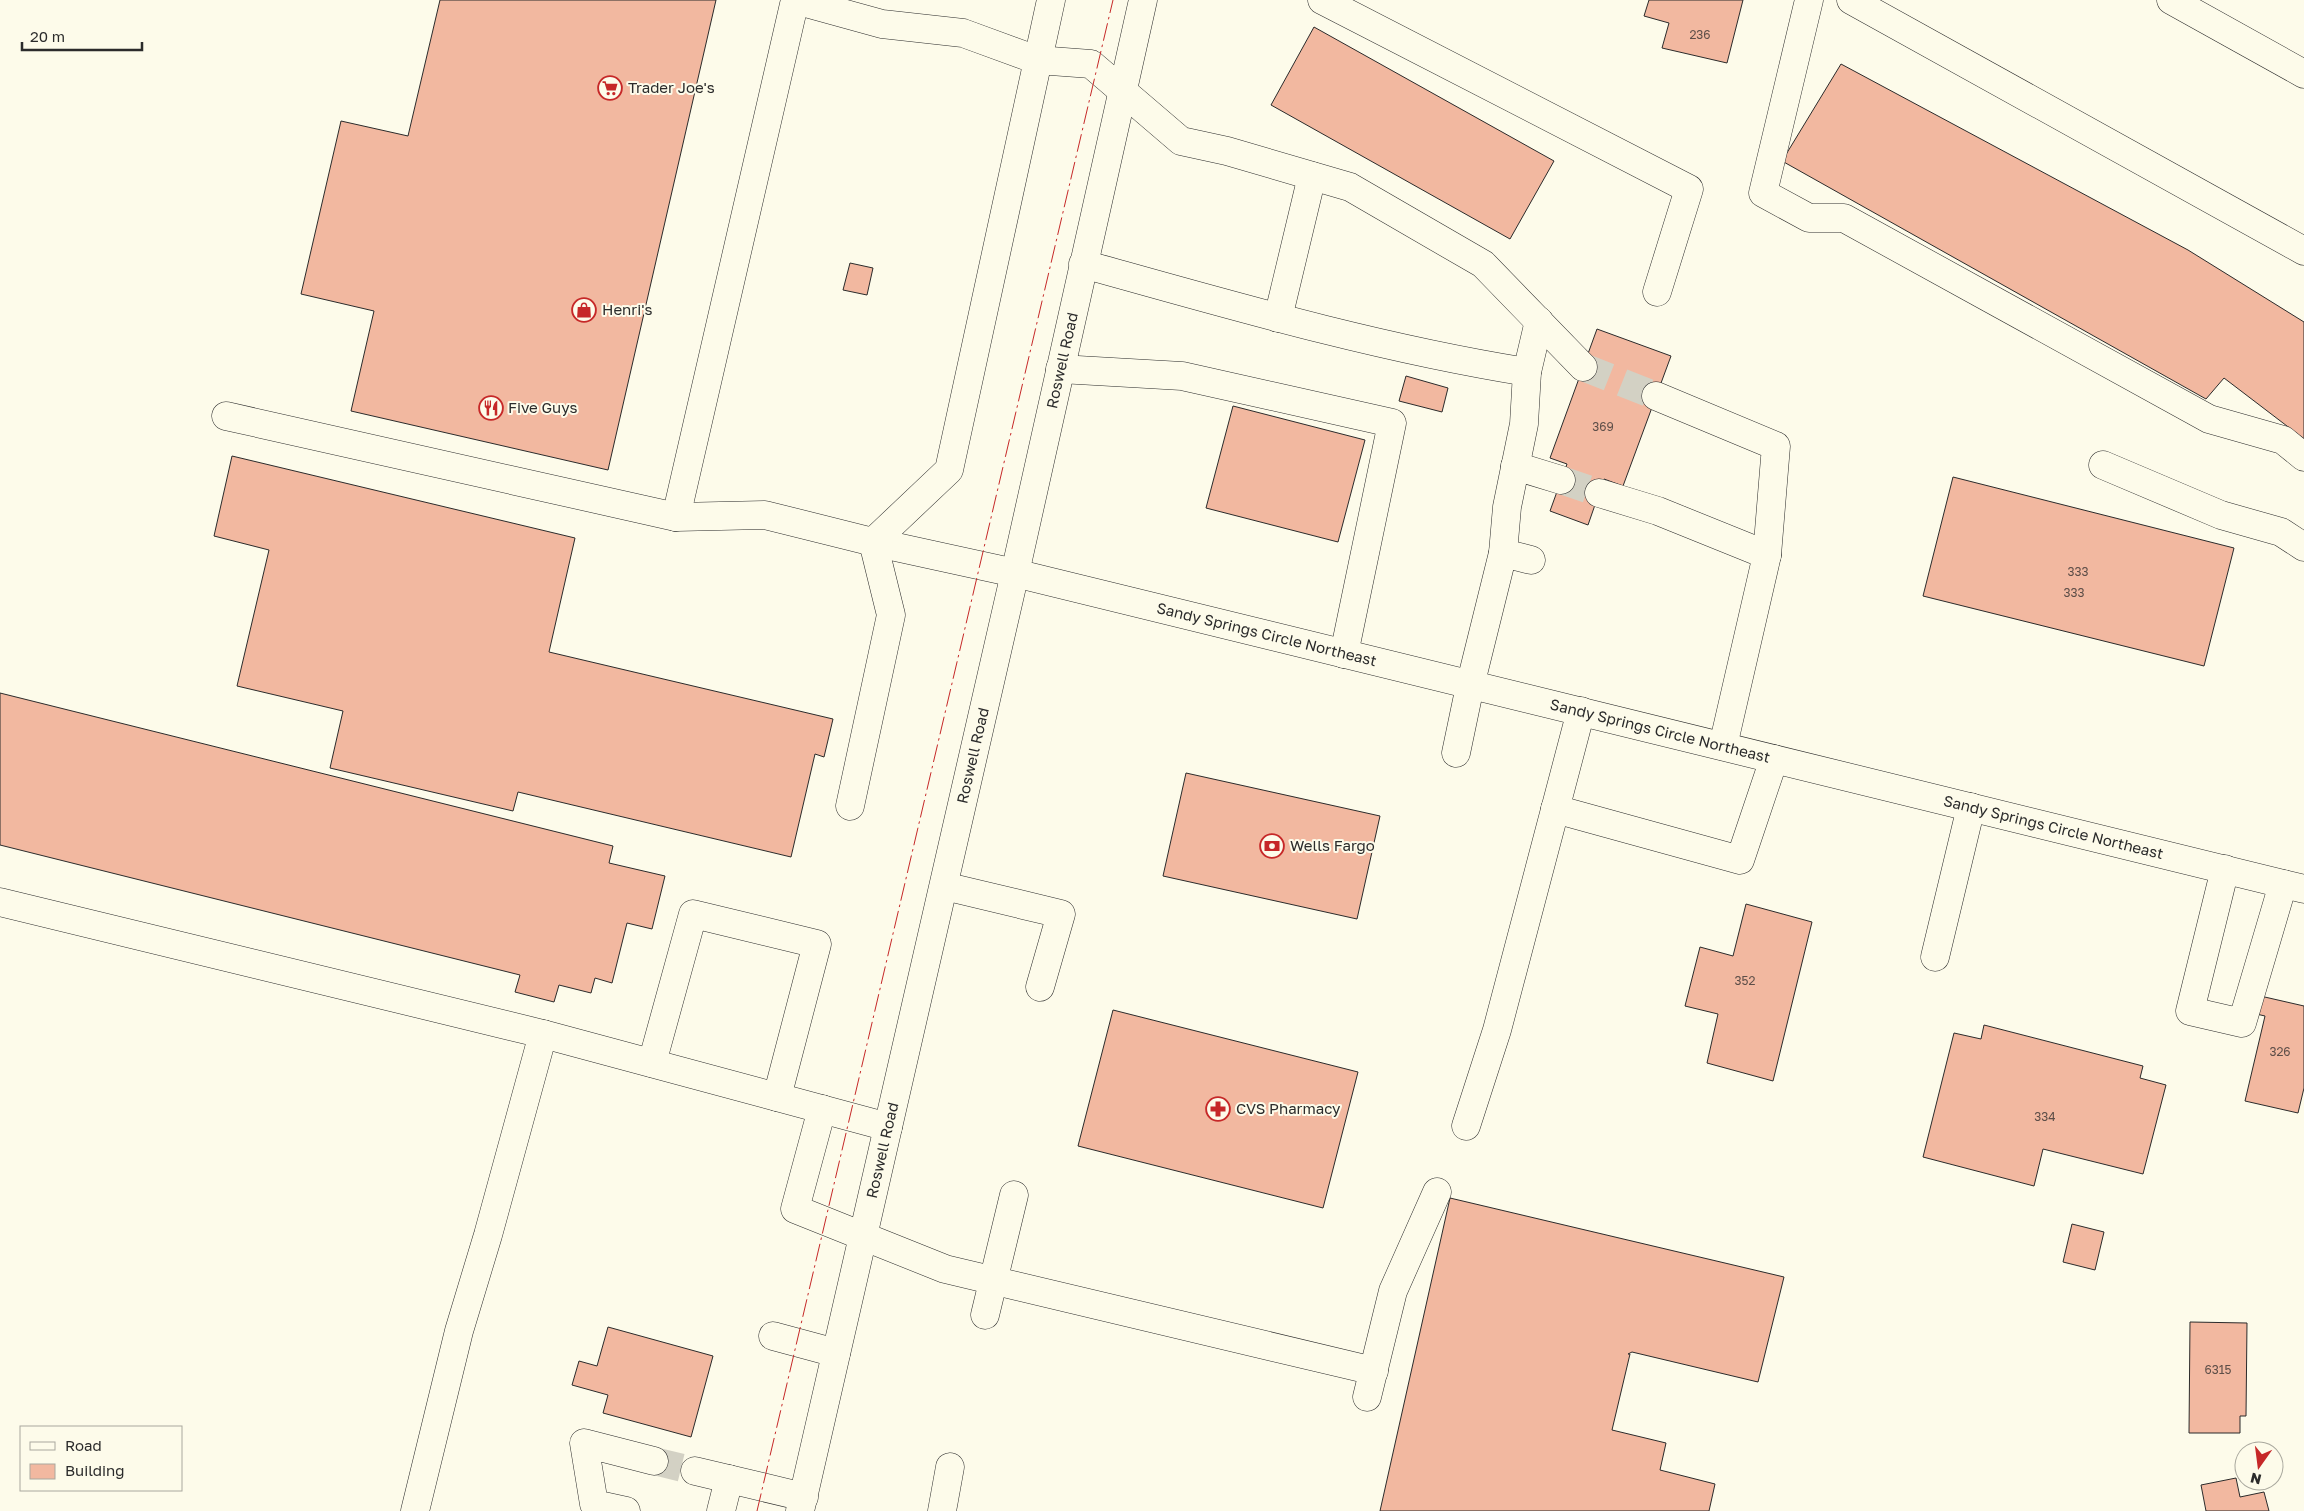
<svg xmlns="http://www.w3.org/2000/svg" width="2304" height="1511" viewBox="0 0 2304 1511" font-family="'Golos Text',sans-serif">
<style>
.building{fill:#f2b8a0;stroke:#2b2b2b}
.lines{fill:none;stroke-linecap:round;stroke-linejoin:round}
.minor-tunnel{stroke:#d3d1c4;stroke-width:28;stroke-dasharray:28 14;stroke-linecap:butt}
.minor-casing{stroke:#2b2b2b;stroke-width:29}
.major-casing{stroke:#2b2b2b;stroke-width:29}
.minor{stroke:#fdfbea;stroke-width:28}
.major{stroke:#fdfbea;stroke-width:28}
.power{stroke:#c62828;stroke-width:1;stroke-dasharray:18 4 2.5 4;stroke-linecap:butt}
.labels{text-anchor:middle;stroke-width:4;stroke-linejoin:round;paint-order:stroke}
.number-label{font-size:12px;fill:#5d4e48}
.poi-label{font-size:15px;fill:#2b2b2b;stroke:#fdfbea;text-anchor:start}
.street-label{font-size:15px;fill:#2b2b2b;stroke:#fdfbea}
</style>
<rect width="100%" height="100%" fill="#fdfbea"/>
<path class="building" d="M440 0H716L608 470 351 411 374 311 301 294 341 121 408 136Z
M1649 0H1743L1727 63 1662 48 1669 23 1644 16Z
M1314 27 1554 161 1510 239 1271 105Z
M1841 64 2188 250 2304 322V439L2224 378 2206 399 1782 161Z
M850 263 873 268 867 295 843 290Z
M1597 329 1671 356 1623 486 1604 479 1588 525 1550 511 1567 464 1550 458Z
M1406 376 1448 388 1442 412 1399 401Z
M1233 406 1365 440 1338 542 1206 508Z
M232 456 575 538 549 652 833 719 824 757 815 754 791 857 518 792 513 811 330 768 343 711 237 686 269 550 214 536Z
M1953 477 2234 548 2204 666 1923 596Z
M0 693 613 846 609 863 665 876 652 929 627 923 612 983 595 978 591 993 559 985 554 1002 515 992 520 975 0 845Z
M1186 773 1380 816 1357 919 1163 876Z
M1746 904 1812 922 1773 1081 1707 1063 1718 1014 1685 1006 1700 947 1733 956Z
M2256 995 2304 1006V1088L2298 1113 2245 1101 2265 1016 2252 1013Z
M1113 1010 1358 1072 1323 1208 1078 1146Z
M1984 1025 2143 1066 2140 1078 2166 1085 2143 1174 2043 1149 2034 1186 1923 1157 1954 1033 1981 1039Z
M1450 1198 1784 1277 1758 1382 1632 1352 1628 1354H1630L1612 1430 1666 1443 1660 1470 1715 1484 1709 1511H1380Z
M2072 1224 2104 1232 2095 1270 2063 1262Z
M2190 1322 2247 1323 2246 1416H2240V1433H2189Z
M608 1327 713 1356 691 1437 603 1413 608 1395 572 1385 579 1361 597 1366Z
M2236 1478 2240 1497 2264 1492 2269 1511H2206L2201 1485Z"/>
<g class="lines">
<path class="minor-tunnel" d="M1583 367 1656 396
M1561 480 1599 493
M654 1461 695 1471"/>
<g class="minor-casing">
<g id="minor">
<path d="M795 0 882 24 963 33 1037 60 1091 64 1181 141 1227 151 1350 187 1483 264 1583 367"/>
<path d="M1322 0 1689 189 1657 292"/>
<path d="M1809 0 1763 193 1809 218H1844L2209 419 2283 440 2304 457"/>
<path d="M1851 0 2304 251"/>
<path d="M2171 0 2304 74"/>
<path d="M1083 264C1230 305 1377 348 1527 372"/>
<path d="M1278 318 1312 176"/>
<path d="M1060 369 1182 376 1392 423 1344 654"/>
<path d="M1656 396 1776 446 1767 555 1723 746"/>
<path id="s1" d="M226 416 676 517 765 515 873 542 1015 573 2304 889"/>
<path d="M2103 465 2221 515 2281 532 2304 547"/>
<path d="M1515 466 1561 480"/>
<path d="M1599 493 1658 511 1767 555"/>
<path d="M676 517 795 0"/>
<path d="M1503 553 1507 507 1524 424 1527 372 1539 321"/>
<path d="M1456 753 1470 686 1503 553 1531 560"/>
<path d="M850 806 891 615 873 542 949 470 1051 0"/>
<path d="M1555 809 1740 860 1774 759"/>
<path d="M2225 869 2190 1011 2242 1023 2283 884"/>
<path d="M944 886 1061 914 1040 987"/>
<path d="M0 902 543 1034 888 1127"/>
<path d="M1935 957 1971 807"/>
<path d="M652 1063 693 914 817 944 777 1097"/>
<path d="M822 1109 795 1209 945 1269 1374 1371"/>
<path d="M1466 1126 1497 1030 1581 711"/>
<path d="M985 1315 1014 1195"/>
<path d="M773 1336 836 1353"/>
<path d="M1367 1397 1393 1291 1437 1192"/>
<path d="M695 1471 804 1497"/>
<path d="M415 1511 459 1331 488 1235 543 1034"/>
<path d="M626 1511 594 1504 584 1443 654 1461"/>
<path d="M721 1511 729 1479"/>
<path d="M942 1511 950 1467"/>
</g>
</g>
<g class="major-casing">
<g id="major">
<path id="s2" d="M800 1511 1015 573 1143 0"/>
</g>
</g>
<use href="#minor" class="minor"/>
<use href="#major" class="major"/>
<path class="power" d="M757 1511 1113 0"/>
</g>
<defs>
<g id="supermarket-ring" transform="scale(1.25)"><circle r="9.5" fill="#fdfbea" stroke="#c62828" stroke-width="1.5"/><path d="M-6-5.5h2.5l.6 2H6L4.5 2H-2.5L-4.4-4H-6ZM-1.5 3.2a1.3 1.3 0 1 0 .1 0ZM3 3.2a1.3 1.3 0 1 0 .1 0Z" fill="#c62828"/></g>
<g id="shop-ring" transform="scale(1.25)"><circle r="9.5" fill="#fdfbea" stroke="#c62828" stroke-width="1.5"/><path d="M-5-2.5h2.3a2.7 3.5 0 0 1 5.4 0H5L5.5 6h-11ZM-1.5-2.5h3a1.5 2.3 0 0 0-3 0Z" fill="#c62828"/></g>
<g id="restaurant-ring" transform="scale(1.25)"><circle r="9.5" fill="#fdfbea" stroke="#c62828" stroke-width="1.5"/><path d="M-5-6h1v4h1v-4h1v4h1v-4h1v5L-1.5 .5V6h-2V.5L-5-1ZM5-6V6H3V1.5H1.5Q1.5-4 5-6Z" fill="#c62828"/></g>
<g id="bank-ring" transform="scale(1.25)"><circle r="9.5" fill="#fdfbea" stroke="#c62828" stroke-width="1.5"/><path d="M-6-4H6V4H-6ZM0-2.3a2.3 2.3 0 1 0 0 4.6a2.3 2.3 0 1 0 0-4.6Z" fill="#c62828"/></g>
<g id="pharmacy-ring" transform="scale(1.25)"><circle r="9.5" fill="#fdfbea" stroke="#c62828" stroke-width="1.5"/><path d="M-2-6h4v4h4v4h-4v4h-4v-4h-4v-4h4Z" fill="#c62828"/></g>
</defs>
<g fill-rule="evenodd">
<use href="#supermarket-ring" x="610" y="88"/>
<use href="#shop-ring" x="584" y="310"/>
<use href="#restaurant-ring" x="491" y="408"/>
<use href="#bank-ring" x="1272" y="846"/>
<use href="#pharmacy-ring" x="1218" y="1109"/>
</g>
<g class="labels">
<g class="number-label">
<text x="1700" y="39">236</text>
<text x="1603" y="431">369</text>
<text x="2078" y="576">333</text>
<text x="2074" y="597">333</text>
<text x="1745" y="985">352</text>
<text x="2280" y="1056">326</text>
<text x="2045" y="1121">334</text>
<text x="2218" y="1374">6315</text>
</g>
<g class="poi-label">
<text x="628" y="93">Trader Joe's</text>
<text x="602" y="315">Henri's</text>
<text x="508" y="413">Five Guys</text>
<text x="1290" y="851">Wells Fargo</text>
<text x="1236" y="1114">CVS Pharmacy</text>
</g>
<g class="street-label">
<text dy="5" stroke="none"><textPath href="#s2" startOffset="1180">Roswell Road</textPath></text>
<text dy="5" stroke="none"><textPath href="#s1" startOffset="1066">Sandy Springs Circle Northeast</textPath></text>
<text dy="5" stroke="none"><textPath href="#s1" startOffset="1471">Sandy Springs Circle Northeast</textPath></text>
<text dy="5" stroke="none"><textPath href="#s2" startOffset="775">Roswell Road</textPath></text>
<text dy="5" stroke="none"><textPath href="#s1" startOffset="1876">Sandy Springs Circle Northeast</textPath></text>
<text dy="5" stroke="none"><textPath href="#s2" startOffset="370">Roswell Road</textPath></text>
</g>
</g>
<rect x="20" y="1426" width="162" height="65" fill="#fdfbea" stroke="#a9a89e"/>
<rect x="30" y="1442" width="25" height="8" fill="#fdfbea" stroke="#a9a89e"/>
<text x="65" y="1451" font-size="15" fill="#2b2b2b">Road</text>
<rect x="30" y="1464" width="25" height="15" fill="#f2b8a0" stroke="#a9a89e"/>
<text x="65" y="1476" font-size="15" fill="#2b2b2b">Building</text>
<g transform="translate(2259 1466) rotate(194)"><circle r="24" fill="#fdfbea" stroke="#a9a89e"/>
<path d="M0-4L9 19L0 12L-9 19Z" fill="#c62828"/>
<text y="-8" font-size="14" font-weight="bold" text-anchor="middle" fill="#2b2b2b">N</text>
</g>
<path d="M22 42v8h120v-8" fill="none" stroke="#2b2b2b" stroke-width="2.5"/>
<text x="30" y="42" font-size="15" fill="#2b2b2b" stroke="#fdfbea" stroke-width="4" paint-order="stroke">20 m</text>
</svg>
